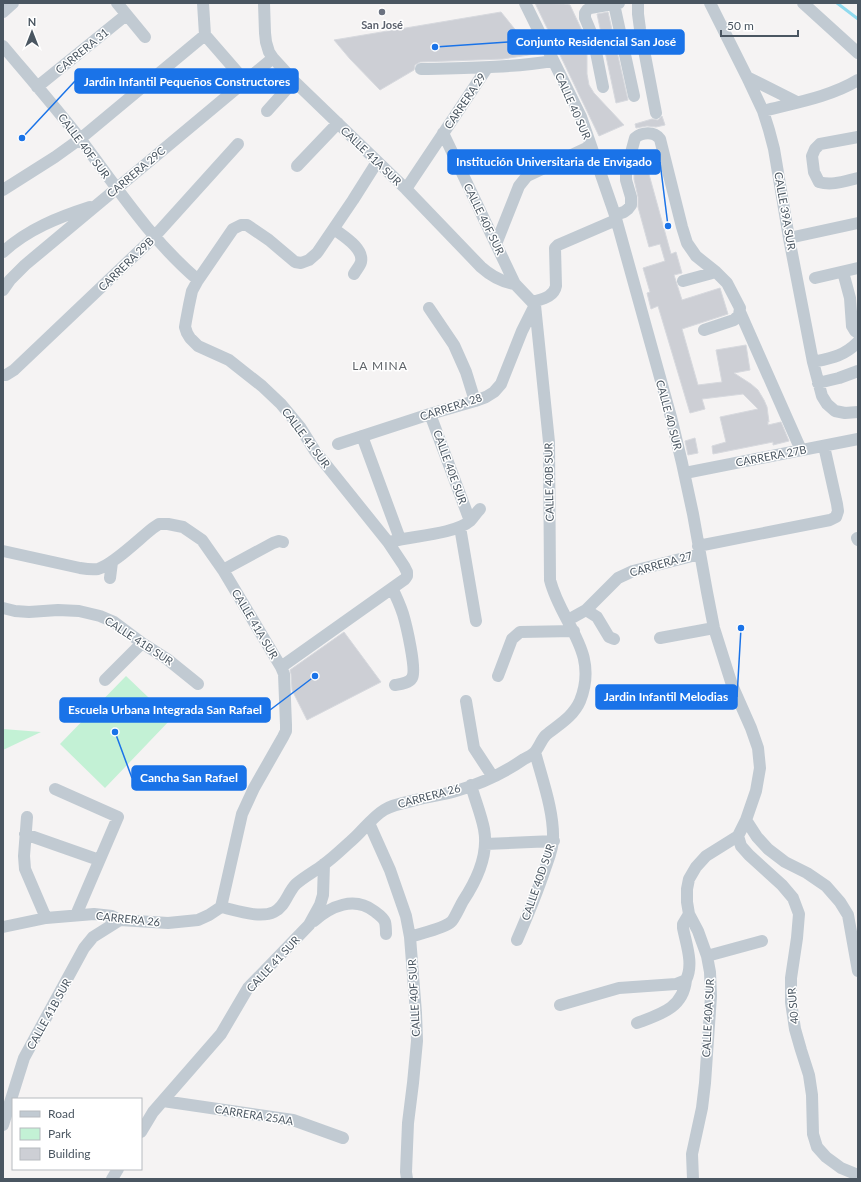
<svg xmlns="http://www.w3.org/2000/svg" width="861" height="1182" viewBox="0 0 861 1182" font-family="Lato,sans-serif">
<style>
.green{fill:#c3f1d5}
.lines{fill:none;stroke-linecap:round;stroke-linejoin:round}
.stream{stroke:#90daee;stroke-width:3}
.building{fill:#cdcfd5;stroke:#d7d9de}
.minor{stroke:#c1cad2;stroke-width:12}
.worship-dot{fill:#6b7280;stroke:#fff;stroke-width:1.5}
.labels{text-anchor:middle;stroke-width:3;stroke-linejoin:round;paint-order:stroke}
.worship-label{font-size:11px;font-weight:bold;fill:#5b616d;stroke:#fff}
.street-label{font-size:11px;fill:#4a5661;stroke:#fff}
.neighbourhood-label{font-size:12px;letter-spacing:1px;fill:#5f6368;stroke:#fff}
.leader{fill:none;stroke:#1a73e8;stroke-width:1.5}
.callout-dot{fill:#1a73e8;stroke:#fff;stroke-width:1.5}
.callout{fill:#1a73e8;stroke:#1a73e8;stroke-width:1.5}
.callout-label{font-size:12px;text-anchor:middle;font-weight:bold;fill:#fff}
</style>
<rect width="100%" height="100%" fill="#f5f3f3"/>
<path class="green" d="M126 676 171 719 105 788 60 744Z
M3 729 41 732 3 750Z"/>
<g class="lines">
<path class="stream" d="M837 3 858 19"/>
</g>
<path class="building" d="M535 3 564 4 570 5 586 39 587 44V74L589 85 594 93 624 125 599 136Z
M501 12 535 54 503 59 420 62 415 65 414 70 380 90 350 59 334 40Z
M608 12 628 100 616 103 597 14Z
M662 116 665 125 656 127 647 126 636 128 635 124 652 119 658 120Z
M647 167 671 254 676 252 682 273 674 275 682 300 720 288 728 314 682 329 698 385 722 382 716 350 746 345 750 370 734 373 751 384 758 390 764 400 767 407 769 422 768 421V425L781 422 789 441 773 445V442L713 454 712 446 726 442 720 417 758 409 743 394 702 399 705 409 690 413 658 306 651 309 647 293 650 292 643 268 665 261 660 244 649 247 638 207V197L634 179V171Z
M695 438 698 453 688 455 685 441Z
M344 632 381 682 307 720 292 690 291 674 290 670Z"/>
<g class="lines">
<path class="minor" d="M117 3 145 37
M203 3 205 35 245 81
M264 3 265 33 266 42 269 52 273 58 294 81 406 189 481 267C491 276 502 282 515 284
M525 3 581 117 615 215 671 417 682 463 693 514 707 592 714 628 732 685 751 728 758 748 760 768 756 791 746 820 738 836 706 856 696 867 689 879 687 889V902L689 914 698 931 707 956 710 972 711 996 705 1083 702 1108 692 1154 693 1179
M638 3V14L640 29 656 113
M710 3 747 77 763 111 769 130 774 149 789 238 813 362 822 396 827 404 835 411 845 413 858 412
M803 3 858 53
M614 4 634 96
M3 12 13 3
M3 46C29 77 56 108 81 140 118 189 151 240 198 280
M421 69C465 68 509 68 553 61
M747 77 797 102
M37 87 126 15
M603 87 593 37 585 18V13L587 10 590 8 619 3
M267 111 294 81
M763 111C794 103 830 97 858 80
M858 137 820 144 815 149 812 156 814 172 819 182C832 186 845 181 858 178
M297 166 338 123
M406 189 487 68
M3 190 55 157 80 139 205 35
M615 215 624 212 628 209 631 205V197L626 180V171L635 138C642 132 654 131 660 139L682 227 687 243 696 256 716 272 727 283 740 308 739 315 734 320 704 330
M334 229C343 236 364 248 361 262 360 266 356 270 354 274
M789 238 858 223
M496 244 519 186 527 176 591 146
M3 252C28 229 59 217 90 207
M843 272 850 298 852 326 855 331 858 333
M815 278 858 268
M683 281 716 272
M3 290 10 280 25 265 273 58
M533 302C542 299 554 297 556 286L555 248 558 245 616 220
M429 308 454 345 466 372 475 401
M740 312 801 450
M813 362C832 358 844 356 858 342
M3 375H6L14 370 154 237 238 144
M818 383 839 378 858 371
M430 414 470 521
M362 436 400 539
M338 444 430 414 475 401 486 397 494 392 501 384 522 331 535 305
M685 473 858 439
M460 527 476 621
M857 538 858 540
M393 541C413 536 455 534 470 521 473 518 476 513 480 509
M698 546 830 520 836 517 838 511 837 504 824 446
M3 551 80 568C86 569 92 570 98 569 113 565 140 538 153 528L159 524H168L183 527 202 540 223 570 281 667 284 674 286 725V731L283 737 254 788 242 814 221 907 209 915 198 920 168 923 120 920 112 916 94 914 46 918 3 927
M223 570 273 543 279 541 283 542
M110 578 112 562
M392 588C396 596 400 605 403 614 406 624 417 670 412 678 409 683 401 684 395 685
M3 608 15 611 29 612 58 610 79 611 100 616 114 622 142 643 167 659 198 684
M586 610 597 617 609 637 614 639
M568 620 586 610 618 578 633 571 700 554
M660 638 714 628
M281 667 405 579 407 576V572L404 566 388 542 315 451 300 427 281 404 262 386 229 360 198 346 190 338 187 333 185 327 186 321 189 305 192 291 198 280 233 229 241 225H247L269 240 295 262 301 263 309 260 317 253 353 200 377 162
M498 676 512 639 520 632 574 631
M105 680 142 643
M466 701 474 748 493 777
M55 789 118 817 76 915
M27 817 24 856 25 869 46 918
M746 820 757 837 768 849 785 862 807 873 826 886 840 902 848 915 858 971
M369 823 390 870 406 916 410 937 416 1013 417 1041 413 1083 408 1123 406 1172 407 1179
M25 834 99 860
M738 836 741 846 749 855 782 885 793 898 799 914 797 938 791 978V1002L795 1029 801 1050 809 1075 812 1095 813 1134 817 1147 826 1157 841 1168 858 1175
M485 844 554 841
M221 907C235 910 260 919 274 912 286 906 287 893 296 884 304 877 315 871 323 865 333 858 342 849 351 841 362 832 371 818 384 810 392 805 402 803 412 801 427 797 442 795 456 791 480 784 504 773 524 759 528 757 532 755 534 753 539 748 541 740 546 735 558 725 573 717 580 701 600 651 561 624 550 580L549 442 535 305 515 284 443 133
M314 921C331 906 354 896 374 911 378 914 383 917 385 922 386 926 386 930 386 934
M410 937C421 933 443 929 451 922 454 920 460 906 463 901 477 880 489 855 484 829 481 814 475 800 471 785
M517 940C527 917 537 893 545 869 548 860 553 849 553 839 554 811 542 779 535 752
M707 956 762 941
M560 1005 619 988 676 984 686 980C694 964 686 944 683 928V924L689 914
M637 1023C661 1014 683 1008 686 980
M163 1101 293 1120 343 1138
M3 1125 24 1058 84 948 93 937 120 920
M141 1132 153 1112 221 1034 248 988 309 925 320 905 323 895 324 864
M112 1179 118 1169"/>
</g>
<circle class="worship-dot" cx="382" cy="12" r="4"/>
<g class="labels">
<g class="worship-label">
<text x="382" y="29">San José</text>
</g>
<g class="street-label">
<text transform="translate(82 51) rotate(-39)" y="4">CARRERA 31</text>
<text transform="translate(465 101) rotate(-56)" y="4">CARRERA 29</text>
<text transform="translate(573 106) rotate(66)" y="4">CALLE 40 SUR</text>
<text transform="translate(84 146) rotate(53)" y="4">CALLE 40F SUR</text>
<text transform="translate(371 156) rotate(44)" y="4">CALLE 41A SUR</text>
<text transform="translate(136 172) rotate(-40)" y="4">CARRERA 29C</text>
<text transform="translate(785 211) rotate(80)" y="4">CALLE 39A SUR</text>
<text transform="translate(484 219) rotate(64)" y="4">CALLE 40F SUR</text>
<text transform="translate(126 264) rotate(-44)" y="4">CARRERA 29B</text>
<text transform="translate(451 407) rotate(-18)" y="4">CARRERA 28</text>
<text transform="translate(669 415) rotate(75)" y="4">CALLE 40 SUR</text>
<text transform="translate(306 438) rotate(53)" y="4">CALLE 41 SUR</text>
<text transform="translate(771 456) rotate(-11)" y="4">CARRERA 27B</text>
<text transform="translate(450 467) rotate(70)" y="4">CALLE 40E SUR</text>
<text transform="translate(549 482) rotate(-91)" y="4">CALLE 40B SUR</text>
<text transform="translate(661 564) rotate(-16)" y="4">CARRERA 27</text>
<text transform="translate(255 624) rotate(59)" y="4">CALLE 41A SUR</text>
<text transform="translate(139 641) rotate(33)" y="4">CALLE 41B SUR</text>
<text transform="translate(429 796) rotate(-15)" y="4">CARRERA 26</text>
<text transform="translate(538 882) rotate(-71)" y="4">CALLE 40D SUR</text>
<text transform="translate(128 919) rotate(6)" y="4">CARRERA 26</text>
<text transform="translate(273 964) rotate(-47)" y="4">CALLE 41 SUR</text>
<text transform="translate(414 998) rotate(-93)" y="4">CALLE 40F SUR</text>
<text transform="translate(793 1006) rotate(-95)" y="4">40 SUR</text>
<text transform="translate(49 1014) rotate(-61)" y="4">CALLE 41B SUR</text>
<text transform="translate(708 1018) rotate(-87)" y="4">CALLE 40A SUR</text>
<text transform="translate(254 1115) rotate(9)" y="4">CARRERA 25AA</text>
</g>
<g class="neighbourhood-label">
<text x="380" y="370">LA MINA</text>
</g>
</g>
<path class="leader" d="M435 47L508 42M22 138L75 81M668 226L660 162M741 628L737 697M315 676L270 710M115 732L132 778"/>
<g class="callout-dot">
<circle cx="435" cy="47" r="4"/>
<circle cx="22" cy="138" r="4"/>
<circle cx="668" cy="226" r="4"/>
<circle cx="741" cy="628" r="4"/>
<circle cx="315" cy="676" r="4"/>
<circle cx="115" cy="732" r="4"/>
</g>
<g class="callout">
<rect x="508" y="30" width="176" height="24" rx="4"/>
<rect x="75" y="69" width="223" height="24" rx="4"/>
<rect x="448" y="150" width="212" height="24" rx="4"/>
<rect x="596" y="685" width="141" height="24" rx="4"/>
<rect x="60" y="698" width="210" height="24" rx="4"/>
<rect x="132" y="766" width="114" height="24" rx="4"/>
</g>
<g class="callout-label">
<text x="596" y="46">Conjunto Residencial San José</text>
<text x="187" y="86">Jardin Infantil Pequeños Constructores</text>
<text x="554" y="166">Institución Universitaria de Envigado</text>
<text x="666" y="701">Jardin Infantil Melodias</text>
<text x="165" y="714">Escuela Urbana Integrada San Rafael</text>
<text x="189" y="782">Cancha San Rafael</text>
</g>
<rect width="861" height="1182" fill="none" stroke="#4a5661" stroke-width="8"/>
<rect x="12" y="1098" width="130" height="72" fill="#ffffff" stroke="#b7bbc0"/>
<rect x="20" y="1111" width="20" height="6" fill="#c1cad2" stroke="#b7bbc0"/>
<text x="48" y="1118" font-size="12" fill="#4a5661">Road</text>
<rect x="20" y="1128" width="20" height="12" fill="#c3f1d5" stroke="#b7bbc0"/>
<text x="48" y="1138" font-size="12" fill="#4a5661">Park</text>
<rect x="20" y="1148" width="20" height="12" fill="#cdcfd5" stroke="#b7bbc0"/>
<text x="48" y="1158" font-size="12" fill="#4a5661">Building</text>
<g transform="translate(32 32)" stroke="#ffffff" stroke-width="3" paint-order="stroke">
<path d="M0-3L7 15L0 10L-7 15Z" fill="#4a5661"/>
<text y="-6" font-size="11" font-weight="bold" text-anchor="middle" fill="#4a5661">N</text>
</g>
<path d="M721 30v6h77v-6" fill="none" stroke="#4a5661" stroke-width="2"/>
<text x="727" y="30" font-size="12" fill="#4a5661" stroke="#ffffff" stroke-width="3" paint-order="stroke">50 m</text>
</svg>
